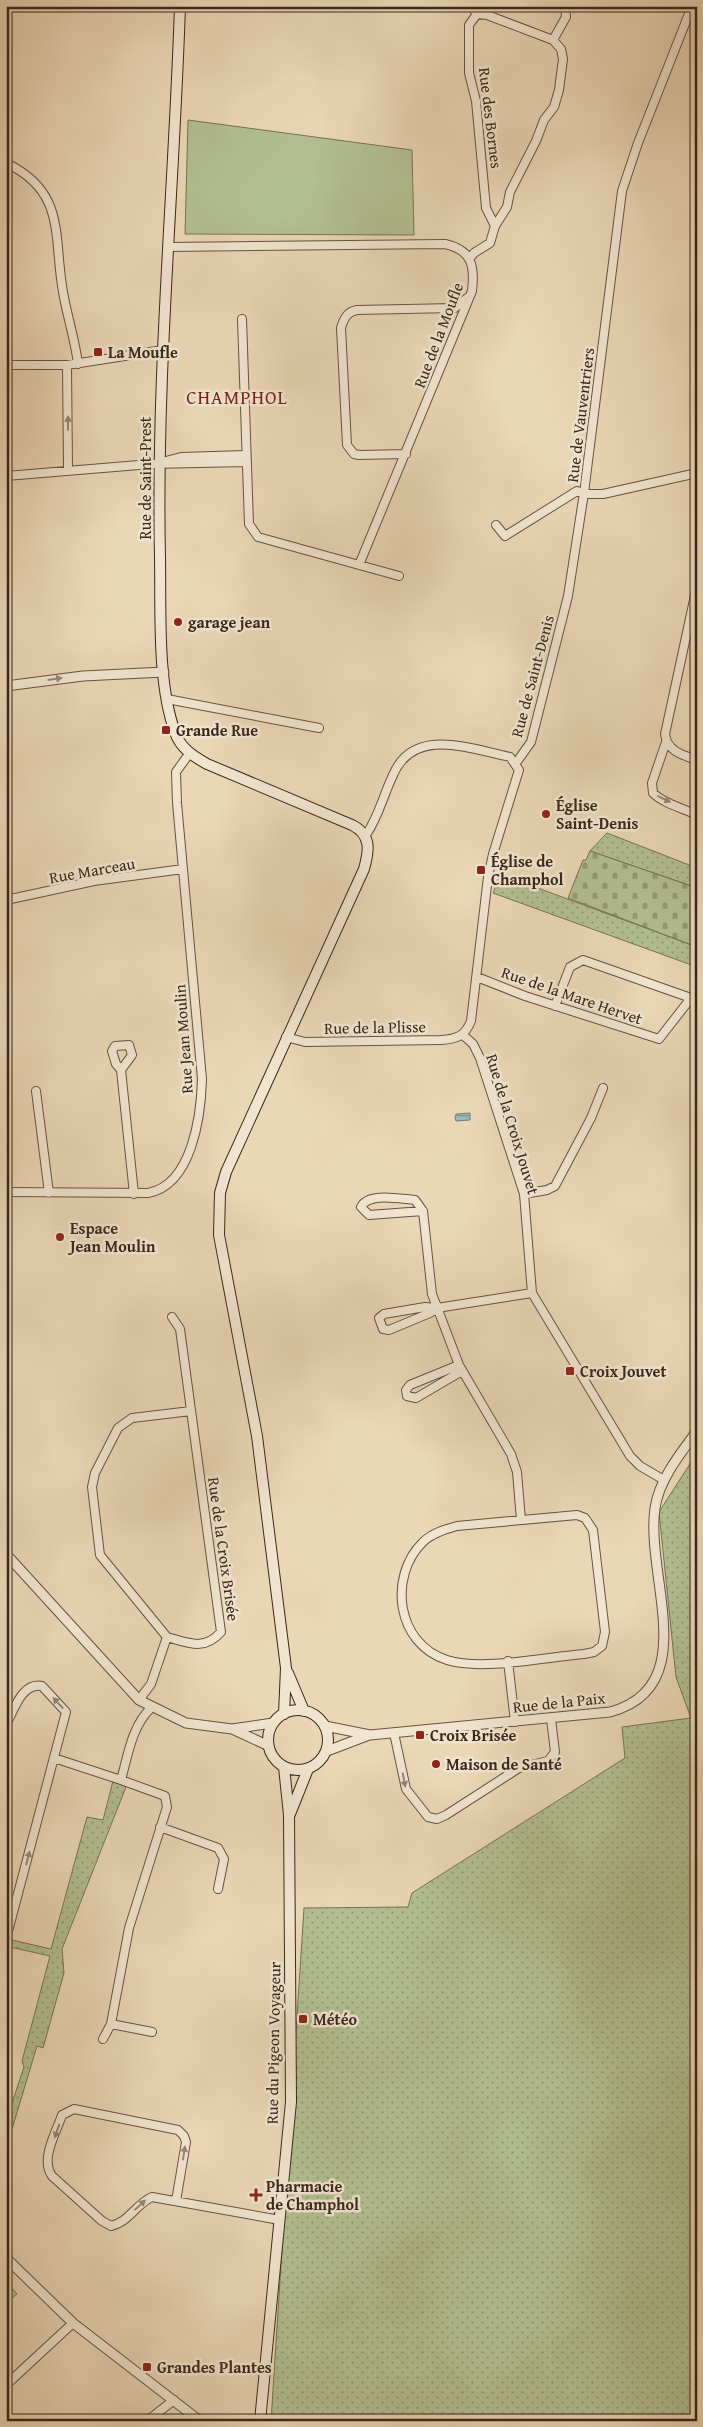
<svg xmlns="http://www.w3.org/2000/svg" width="703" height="2427" viewBox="0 0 703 2427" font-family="'Gentium Book Plus',serif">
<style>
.grass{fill:url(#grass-dots);stroke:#767356}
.cemetery{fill:url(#cemetery-stones);stroke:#767356}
.park{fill:#b2bf92;stroke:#767356}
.water{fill:url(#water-rules);stroke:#747e78}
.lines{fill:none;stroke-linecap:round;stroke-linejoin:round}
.minor-casing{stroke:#665342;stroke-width:10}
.tertiary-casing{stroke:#665342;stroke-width:11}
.secondary-casing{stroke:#3a271b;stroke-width:12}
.minor{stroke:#f1e5d0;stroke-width:8}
.tertiary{stroke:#f1e5d0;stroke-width:9}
.secondary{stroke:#f1e5d0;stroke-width:10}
.oneway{fill:#968676}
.poi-dot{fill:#8f2418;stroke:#f1e5d0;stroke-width:2}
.labels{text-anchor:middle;stroke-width:5;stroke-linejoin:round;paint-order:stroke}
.street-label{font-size:16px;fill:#3a271b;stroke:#f1e5d0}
.poi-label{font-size:16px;font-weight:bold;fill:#3a271b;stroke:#f1e5d0;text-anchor:start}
.quarter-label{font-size:19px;letter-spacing:1px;fill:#7a1f14;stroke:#f1e5d0}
</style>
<defs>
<pattern id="grass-dots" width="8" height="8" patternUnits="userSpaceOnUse" patternTransform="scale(1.25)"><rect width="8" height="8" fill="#b2bf92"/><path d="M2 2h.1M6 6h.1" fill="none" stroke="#929b76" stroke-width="1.8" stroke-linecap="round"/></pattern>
<pattern id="cemetery-stones" width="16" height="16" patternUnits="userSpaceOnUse" patternTransform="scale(1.25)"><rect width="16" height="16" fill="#b2bf92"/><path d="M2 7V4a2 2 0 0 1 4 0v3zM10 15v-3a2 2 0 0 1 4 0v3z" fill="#929b76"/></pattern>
<pattern id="water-rules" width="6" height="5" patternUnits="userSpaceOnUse" patternTransform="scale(1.25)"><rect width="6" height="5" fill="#9ab8b6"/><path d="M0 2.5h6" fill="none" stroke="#7f9693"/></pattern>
</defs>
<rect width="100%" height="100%" fill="#ead7b6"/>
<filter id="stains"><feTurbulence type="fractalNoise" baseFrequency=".004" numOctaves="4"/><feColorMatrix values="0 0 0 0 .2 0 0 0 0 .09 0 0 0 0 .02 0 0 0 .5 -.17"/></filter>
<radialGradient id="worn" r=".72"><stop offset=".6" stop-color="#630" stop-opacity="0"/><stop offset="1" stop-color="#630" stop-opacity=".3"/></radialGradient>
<path class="grass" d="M607 833 697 868V888L590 851Z
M500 874 697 947V967L493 893Z
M697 1453V2421H271L304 1908 408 1907 412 1893 625 1758 622 1727 691 1718 676 1677 659 1512Z
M113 1781 126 1787 62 1949 64 1973 43 2048 37 2046 6 2149V2121L24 2067 22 2061 50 1956 10 1947 12 1940 51 1949 87 1817 103 1820Z"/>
<path class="cemetery" d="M590 851 697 888V947L568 898 583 860H586Z"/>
<path class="park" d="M188 120 412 150 414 235 185 234Z
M6 2281 17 2294 6 2303Z"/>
<path class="water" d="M470 1113V1120L456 1121 455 1118 456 1114Z"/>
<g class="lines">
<g class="minor-casing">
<path id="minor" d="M471 6 477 14
M553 40 566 17 565 6
M6 163C67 192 53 237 63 292 67 316 75 339 78 364
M168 247 445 244C472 250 475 266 472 291L359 565
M469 259 474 253 490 243 495 226 486 208 476 101 469 73V25L477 14 487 15 553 40 561 49 563 59 559 90 554 107 544 120 536 141 510 192 507 207 495 226
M242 319 249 524 258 537 399 576
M6 365H67L163 350
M67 365 68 471
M406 454 359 455 354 454 347 445 341 328C344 318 347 312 357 310L455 308 467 298
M162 462 181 457 246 455
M6 476 151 464 247 462
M496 525 505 536 577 491 588 494H603L697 473
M697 586 665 734C667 751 682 755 697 760
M167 699 319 728
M666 742 652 783 653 793C664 804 683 808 697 815
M516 763 531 742 568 596 584 493 622 191 638 143 692 6
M6 900 94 881 183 869
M477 977 525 996 659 1039 691 998 583 960 570 967 555 1006
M463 1035 473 1044 480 1058 524 1194 532 1293 630 1456 640 1466 664 1480
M286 1037 305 1042 441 1040C457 1039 465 1036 471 1021L488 877 493 854 519 770 510 757C470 749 414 726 393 775 383 796 379 816 366 835
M121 1070 116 1064 112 1051 115 1046 129 1045 132 1055 121 1070 134 1194
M36 1091 49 1193
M6 1192 148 1193C192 1185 201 1116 202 1079L177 803 176 772 189 754
M524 1194 547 1190 555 1186 591 1118 603 1088
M423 1211 369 1215 361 1207C368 1192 400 1199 415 1200L423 1211 432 1294 459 1365 511 1454 517 1472 521 1520
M437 1308 430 1313 389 1330 383 1329 379 1318 384 1314 425 1307 437 1308 532 1293
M459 1365 410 1385 406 1390 407 1396 416 1398 462 1371
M577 1515 585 1518 593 1530 605 1632 602 1646 594 1652 584 1654C546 1657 482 1671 447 1660 396 1644 388 1576 423 1542 432 1533 446 1529 457 1526Z
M167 1637C189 1643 204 1651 221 1632L180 1329 172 1317
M508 1661 515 1722
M139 1700 151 1684 167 1637 100 1555 92 1487 95 1473 118 1428 132 1418 191 1411
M6 1725C14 1710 22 1682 42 1686L66 1712 6 1939
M394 1733 406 1789 428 1817 437 1819 446 1815 519 1768 548 1761 555 1752 551 1719
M54 1758 121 1780C128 1755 132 1725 152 1707
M160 1827 218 1848 224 1859 218 1889
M111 2024 152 2032
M103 2039 111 2024 129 1928 167 1807 165 1796 121 1780
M176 2201 186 2142 184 2136 178 2130 74 2109 62 2115C56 2133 40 2159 52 2176L102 2221 111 2226C129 2222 136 2204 152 2197L280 2220
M6 2385 73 2323
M147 2421 174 2400"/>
</g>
<g class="tertiary-casing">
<path id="tertiary" d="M6 686 83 676 164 672
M6 1554 139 1700 186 1723 232 1729 269 1746
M325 1726 370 1735 610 1712C703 1687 645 1577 655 1508 659 1480 680 1454 697 1431
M232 1729 273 1723
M327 1751 369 1735
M6 2258 73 2323 200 2421"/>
</g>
<g class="secondary-casing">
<path id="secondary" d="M180 6C174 190 156 374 160 558 161 610 157 683 175 732 180 748 193 756 207 764L352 825C372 835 369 851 364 869L226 1172 220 1193 219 1235 257 1436 286 1668 284 1714
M288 1673 304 1711
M268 1740a30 30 0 1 1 60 0a30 30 0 1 1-60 0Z
M290 1814 308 1769
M260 2421 291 2102 289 1815 284 1767"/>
</g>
<use href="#minor" class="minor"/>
<use href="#tertiary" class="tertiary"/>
<use href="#secondary" class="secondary"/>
</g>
<defs><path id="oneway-solid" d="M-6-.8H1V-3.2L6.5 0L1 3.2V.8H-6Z" transform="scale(1.25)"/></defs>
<g class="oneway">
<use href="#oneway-solid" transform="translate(68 423) rotate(-90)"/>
<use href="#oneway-solid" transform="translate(55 679) rotate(-8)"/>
<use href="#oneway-solid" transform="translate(664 799) rotate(25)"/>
<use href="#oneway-solid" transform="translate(58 1703) rotate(-133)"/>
<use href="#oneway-solid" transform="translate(404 1780) rotate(80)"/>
<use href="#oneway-solid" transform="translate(28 1858) rotate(-75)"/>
<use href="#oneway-solid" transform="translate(57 2131) rotate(109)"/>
<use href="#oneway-solid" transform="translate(184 2153) rotate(-81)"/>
<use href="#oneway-solid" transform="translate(140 2205) rotate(-43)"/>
</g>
<g class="poi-dot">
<rect x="93" y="347" width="10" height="10" rx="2.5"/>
<circle cx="178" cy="622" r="5"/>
<rect x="161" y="725" width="10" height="10" rx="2.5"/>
<circle cx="546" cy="814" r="5"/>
<rect x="476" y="865" width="10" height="10" rx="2.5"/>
<circle cx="60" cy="1237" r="5"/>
<rect x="565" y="1366" width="10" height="10" rx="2.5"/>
<rect x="415" y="1730" width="10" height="10" rx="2.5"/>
<circle cx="436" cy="1764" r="5"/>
<rect x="298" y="2014" width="10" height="10" rx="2.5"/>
<path d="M253.5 2187.5h5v5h5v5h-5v5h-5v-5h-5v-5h5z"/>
<rect x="142" y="2362" width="10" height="10" rx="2.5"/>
</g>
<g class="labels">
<g class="street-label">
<text transform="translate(491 118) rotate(83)" y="6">Rue des Bornes</text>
<text transform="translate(438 335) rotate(-69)" y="6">Rue de la Moufle</text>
<text transform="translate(580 415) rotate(-83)" y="6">Rue de Vauventriers</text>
<text transform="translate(145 478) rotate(-90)" y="6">Rue de Saint-Prest</text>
<text transform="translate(532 676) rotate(-75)" y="6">Rue de Saint-Denis</text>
<text transform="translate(92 870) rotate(-10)" y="6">Rue Marceau</text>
<text transform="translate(572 995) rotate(19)" y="6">Rue de la Mare Hervet</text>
<text transform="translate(375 1027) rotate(-1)" y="6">Rue de la Plisse</text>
<text transform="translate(183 1039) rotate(-94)" y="6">Rue Jean Moulin</text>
<text transform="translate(513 1124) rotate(73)" y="6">Rue de la Croix Jouvet</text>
<text transform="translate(224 1549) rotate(82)" y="6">Rue de la Croix Brisée</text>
<text transform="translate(559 1702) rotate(-6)" y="6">Rue de la Paix</text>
<text transform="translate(273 2043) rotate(-89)" y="6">Rue du Pigeon Voyageur</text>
</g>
<g class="poi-label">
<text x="108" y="358">La Moufle</text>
<text x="188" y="628">garage jean</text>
<text x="176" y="736">Grande Rue</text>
<text x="556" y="811">Église<tspan x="556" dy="18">Saint-Denis</tspan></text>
<text x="491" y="867">Église de<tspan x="491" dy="18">Champhol</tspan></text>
<text x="70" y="1234">Espace<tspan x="70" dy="18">Jean Moulin</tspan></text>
<text x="580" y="1377">Croix Jouvet</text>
<text x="430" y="1741">Croix Brisée</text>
<text x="446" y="1770">Maison de Santé</text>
<text x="313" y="2025">Météo</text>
<text x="266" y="2192">Pharmacie<tspan x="266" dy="18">de Champhol</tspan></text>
<text x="157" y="2373">Grandes Plantes</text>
</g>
<g class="quarter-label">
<text x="237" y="404">CHAMPHOL</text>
</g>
</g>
<rect width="703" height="2427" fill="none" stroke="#ead7b6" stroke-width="25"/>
<rect x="8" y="8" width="688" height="2412" fill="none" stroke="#3a271b" stroke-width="2.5"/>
<rect x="12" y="12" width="678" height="2402" fill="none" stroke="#3a271b"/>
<rect width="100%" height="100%" filter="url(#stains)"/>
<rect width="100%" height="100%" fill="url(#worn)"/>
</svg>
